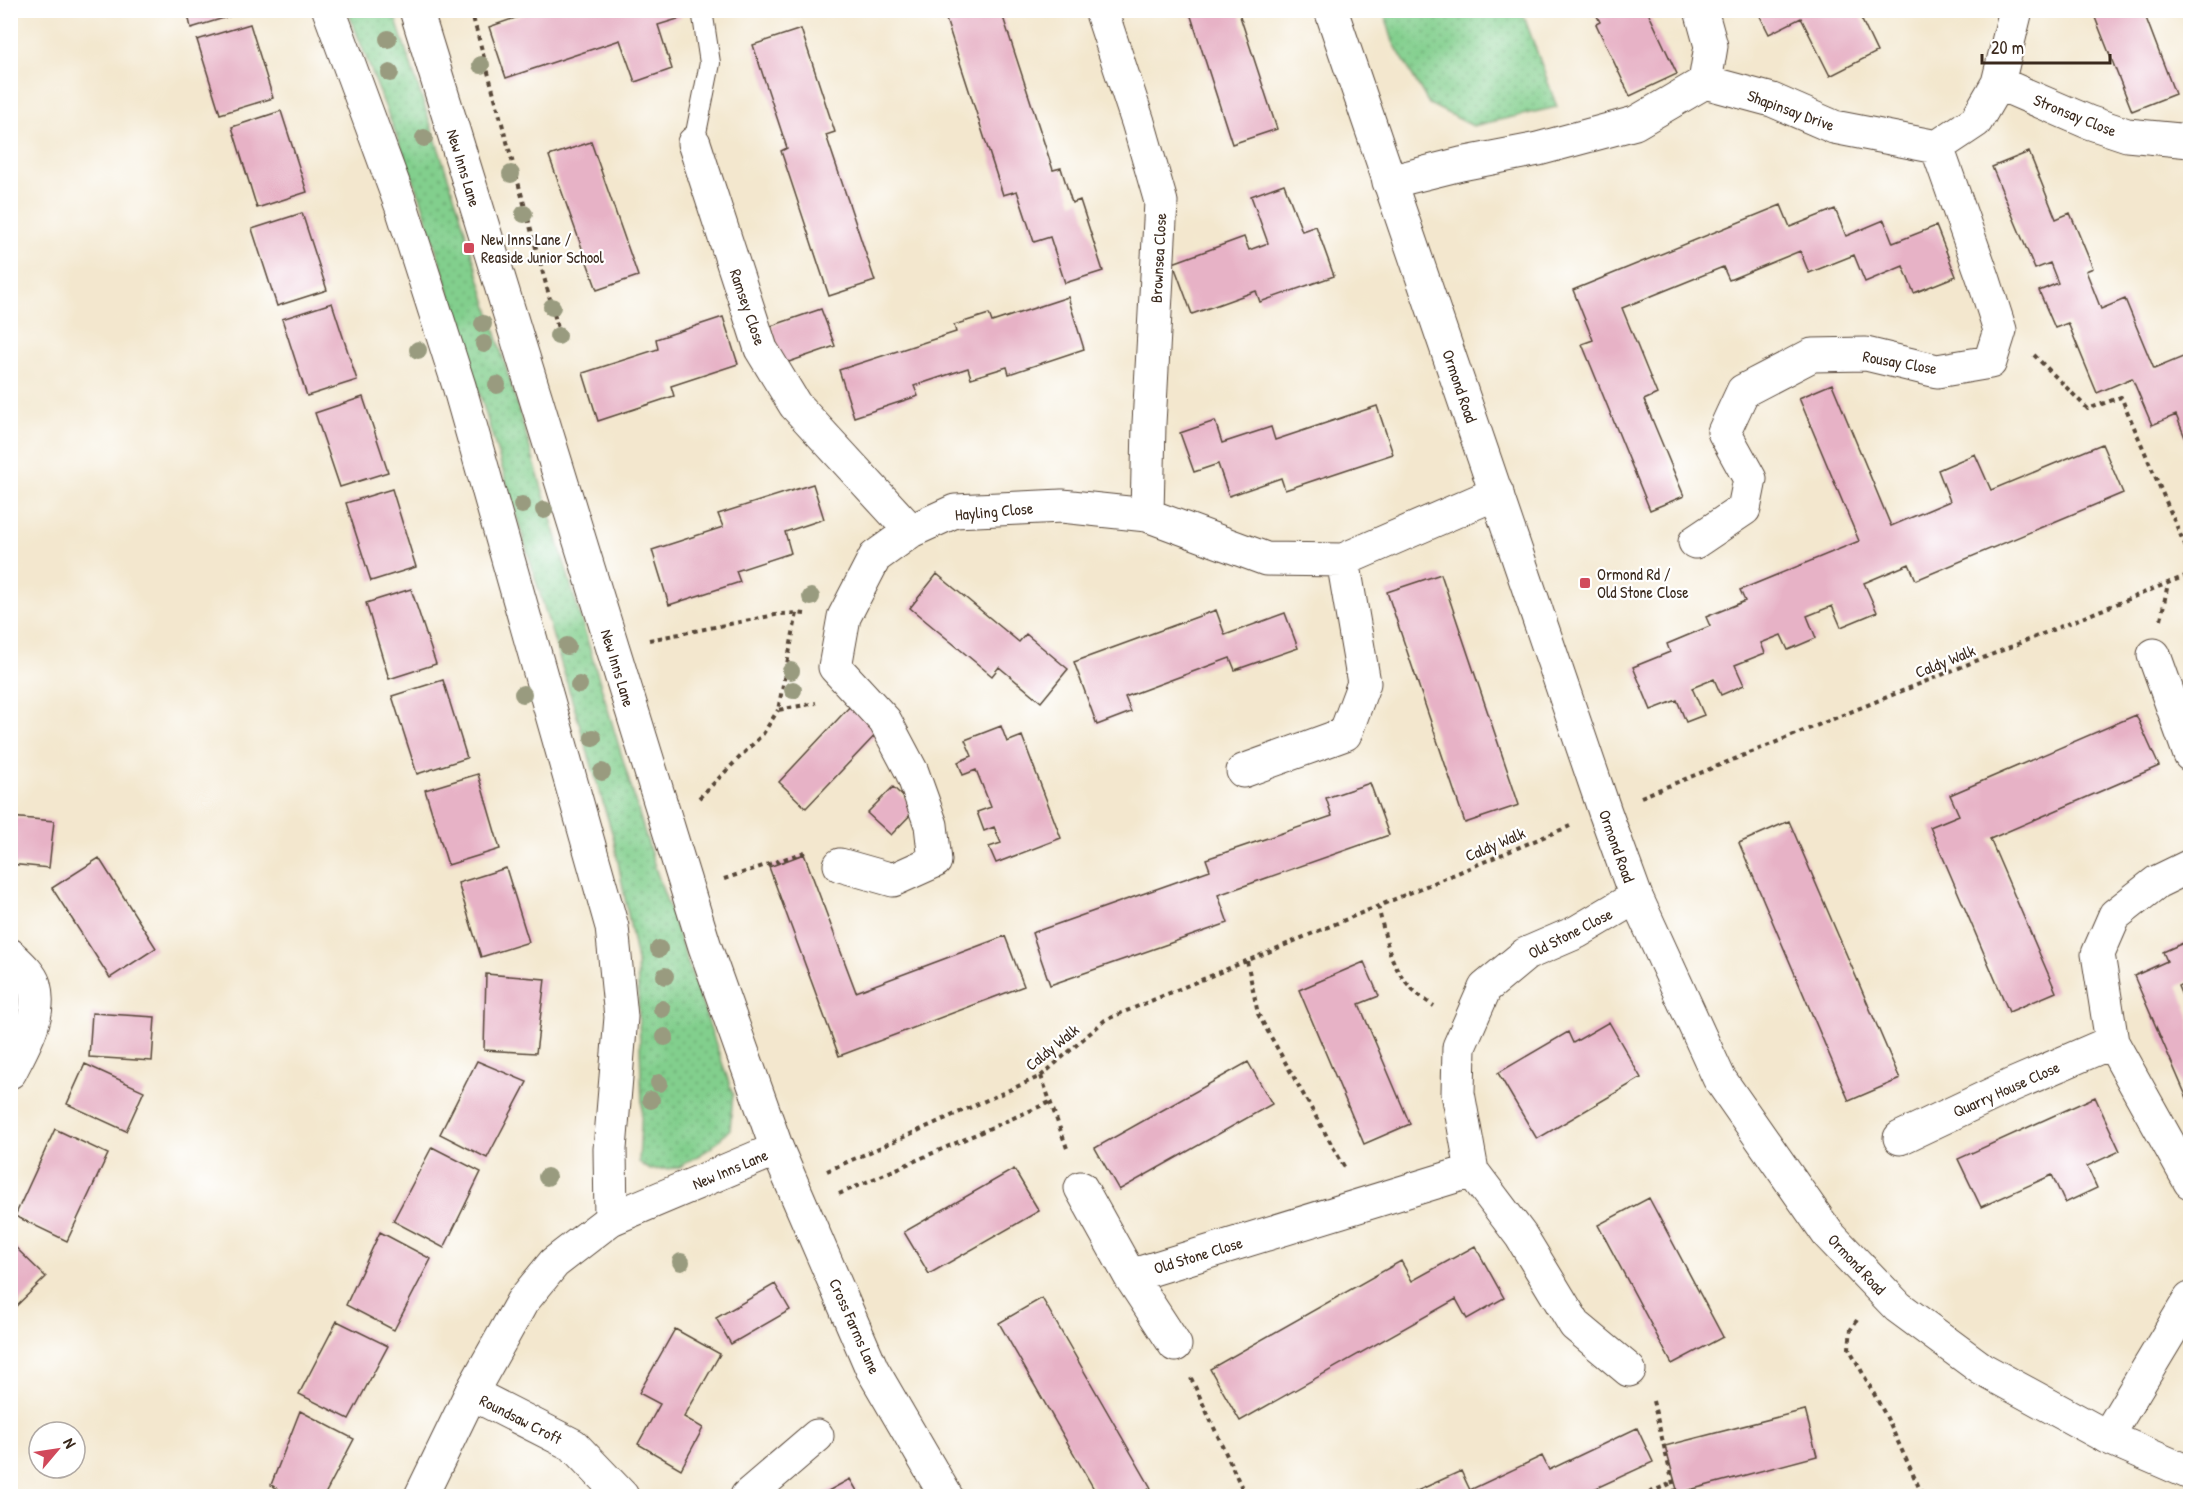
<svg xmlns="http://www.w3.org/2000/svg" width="2201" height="1507" viewBox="0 0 2201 1507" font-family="'Patrick Hand',sans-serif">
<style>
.grass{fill:url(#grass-dots);stroke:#5e7c56;stroke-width:1.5}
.building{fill:#e7b2c6}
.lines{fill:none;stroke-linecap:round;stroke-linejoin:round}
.service-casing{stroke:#574638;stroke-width:22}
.minor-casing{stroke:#574638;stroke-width:35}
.tertiary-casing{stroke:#574638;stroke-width:35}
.path{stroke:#574638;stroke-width:4;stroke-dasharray:4.5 4.5;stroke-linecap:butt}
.service{stroke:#fff;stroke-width:20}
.minor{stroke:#fff;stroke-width:33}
.tertiary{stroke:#fff;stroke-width:33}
.tree{fill:#999b7f}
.poi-dot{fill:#d1495b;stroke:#fff;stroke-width:2}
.labels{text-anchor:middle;stroke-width:4.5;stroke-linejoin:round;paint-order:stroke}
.street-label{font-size:16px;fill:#3b2a1e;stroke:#fff}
.poi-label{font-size:16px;fill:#3b2a1e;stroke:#fff;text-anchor:start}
</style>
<defs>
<pattern id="grass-dots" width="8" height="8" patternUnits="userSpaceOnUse" patternTransform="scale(1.5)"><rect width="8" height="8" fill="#82cf8d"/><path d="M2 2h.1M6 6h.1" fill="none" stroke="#6ca873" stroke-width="1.8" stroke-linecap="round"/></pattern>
</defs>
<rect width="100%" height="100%" fill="#fff"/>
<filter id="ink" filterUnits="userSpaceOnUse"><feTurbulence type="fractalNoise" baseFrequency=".0167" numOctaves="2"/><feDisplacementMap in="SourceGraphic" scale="12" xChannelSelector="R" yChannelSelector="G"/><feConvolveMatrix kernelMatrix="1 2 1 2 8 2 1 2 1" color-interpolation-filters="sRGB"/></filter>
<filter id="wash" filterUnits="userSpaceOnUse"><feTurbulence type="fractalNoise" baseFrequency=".008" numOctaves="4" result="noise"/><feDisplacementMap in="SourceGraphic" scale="24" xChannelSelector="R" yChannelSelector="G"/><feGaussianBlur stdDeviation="1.35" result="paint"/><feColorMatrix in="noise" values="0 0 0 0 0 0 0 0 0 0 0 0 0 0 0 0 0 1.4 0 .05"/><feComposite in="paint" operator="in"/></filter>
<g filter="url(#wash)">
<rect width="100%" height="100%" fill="#f3e7ce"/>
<path class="grass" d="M348 11H393L459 210 655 867 733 1094 730 1129 711 1148 678 1168 650 1170 639 1162 642 1104 637 961 613 836 421 199Z
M1384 11H1522L1557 107 1473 126 1429 104 1393 42Z"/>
<g id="blocks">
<path class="building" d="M187 10H244V12L191 28Z
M538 10H679L681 18 658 25 672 69 635 82 620 40 506 78 489 27Z
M943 10H1021L1003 17 1053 170 1061 168 1072 203 1080 200 1103 271 1065 283 1050 237 1034 242 1017 191 1003 195Z
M1189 10H1238L1277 129 1232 144Z
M1594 10H1647L1677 74 1630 96 1596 24 1600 22Z
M1757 10H1857L1877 52 1830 76 1801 18 1769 34Z
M2092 10H2143L2175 94 2132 111Z
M250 24 273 98 220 114 197 40Z
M801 29 835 132 826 135 875 281 829 296 781 151 787 148 753 45Z
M281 111 307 192 257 208 232 127Z
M591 142 638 276 597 290 549 156Z
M2029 152 2056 219 2070 213 2093 268 2086 271 2101 309 2125 299 2154 369 2190 354V450L2176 415 2152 425 2132 378 2097 393 2068 323 2055 328 2039 291 2058 283 2050 263 2035 269 1992 167Z
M1284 184 1302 231 1316 226 1334 276 1260 302 1256 291 1192 314 1173 263 1244 237 1249 250 1268 243 1251 196Z
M1781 205 1790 227 1835 209 1846 236 1884 220 1893 243 1936 226 1956 276 1914 293 1903 266 1865 282 1854 255 1809 273 1800 251 1729 280 1723 267 1622 308 1657 394 1644 400 1684 496 1650 510 1582 344 1593 340 1573 290Z
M302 213 327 290 277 306 252 229Z
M1068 297 1084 349 1009 374 1007 367 971 378 968 368 914 386 918 396 854 417 839 370 956 332 954 325 989 314 992 322Z
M332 303 357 380 307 396 282 319Z
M821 309 835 346 783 364 771 326Z
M723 317 738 364 671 386 674 396 598 421 583 373 658 349 656 339Z
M1832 384 1891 526 1950 501 1938 470 1975 454 1991 490 2102 444 2123 493 1916 580 1909 564 1864 583 1877 612 1841 627 1832 606 1807 616 1816 638 1788 650 1781 635 1761 643 1765 653 1735 665 1744 685 1721 695 1714 679 1692 688 1704 715 1686 722 1677 700 1651 710 1633 667 1670 652 1667 644 1710 626 1706 617 1745 601 1740 590 1859 541 1799 398Z
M363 397 388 472 340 487 315 413Z
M1377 406 1393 454 1285 490 1281 478 1229 496 1218 464 1194 472 1180 433 1215 421 1222 443 1271 427 1275 440Z
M813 484 824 519 785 532 791 553 736 571 740 582 669 605 652 550 723 527 718 514Z
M392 489 416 567 371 581 346 503Z
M937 574 1019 642 1026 634 1068 669 1041 702 999 667 992 676 910 608Z
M1441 574 1519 805 1465 823 1387 592Z
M411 589 436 664 389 679 366 603Z
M1216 610 1225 635 1285 613 1298 648 1235 670 1230 658 1125 697 1131 712 1097 725 1074 662Z
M443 680 467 758 417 774 392 696Z
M853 703 881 729 806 808 779 782Z
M2136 715 2159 766 1990 839 2056 992 2009 1012 1930 827 1959 815 1950 795Z
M1001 726 1007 742 1022 736 1061 838 996 863 989 847 1001 843 994 827 984 831 977 812 991 807 976 770 963 775 958 762 972 756 965 740Z
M478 774 500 849 448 865 425 790Z
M1370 783 1389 835 1218 895 1228 923 1050 985 1032 933 1210 870 1206 859 1332 816 1326 798Z
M893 787 916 809 891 835 867 813Z
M10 817 54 821 49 868 10 864Z
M1789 821 1900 1079 1849 1101 1739 843Z
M804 854 856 992 1005 936 1024 986 839 1056 769 867Z
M99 858 156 948 110 978 52 888Z
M506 868 529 942 481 957 458 883Z
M2190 940V980L2178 986 2190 1015V1105L2134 976 2167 961 2163 952Z
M1364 962 1379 996 1359 1004 1410 1124 1364 1144 1299 990Z
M486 974 545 979 536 1053 484 1050Z
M92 1013 155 1017 152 1061 89 1057Z
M1609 1022 1641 1078 1537 1139 1498 1073 1568 1032 1573 1043Z
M477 1061 527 1082 487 1158 440 1134Z
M1248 1062 1272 1104 1119 1190 1095 1148Z
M85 1064 144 1091 126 1131 67 1104Z
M2095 1097 2120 1151 2087 1166 2097 1188 2065 1203 2052 1175 1981 1207 1958 1159Z
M55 1129 108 1154 67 1241 15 1216Z
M432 1147 481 1172 444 1248 393 1221Z
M1014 1169 1039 1211 929 1274 904 1232Z
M1649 1198 1723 1337 1672 1364 1598 1225Z
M380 1232 431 1259 394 1330 346 1305Z
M10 1242 46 1277 10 1312Z
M1475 1246 1504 1298 1467 1319 1456 1299 1240 1421 1210 1369 1401 1261 1412 1281Z
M775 1284 790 1310 731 1344 716 1318Z
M1042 1298 1151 1488 1137 1496H1098L999 1323Z
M337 1321 388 1346 349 1419 299 1394Z
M675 1329 720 1354 684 1417 703 1428 681 1469 638 1444 660 1404 639 1393Z
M1805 1410 1817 1456 1678 1493 1665 1446Z
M300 1411 354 1439 324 1496H290L271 1485Z
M1637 1428 1653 1462 1579 1496H1406L1461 1471 1470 1490 1542 1456 1549 1470Z
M850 1479 860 1496H819Z"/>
</g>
</g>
<g filter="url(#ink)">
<use href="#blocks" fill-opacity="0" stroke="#574638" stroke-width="1.5"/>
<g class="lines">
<g class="service-casing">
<path id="service" d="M694 143 710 63 702 10"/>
</g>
<g class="minor-casing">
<path id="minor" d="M329 10 401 205 459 386 612 927 621 1017 610 1149 611 1219
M1101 10 1138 122 1161 202 1149 424 1147 515
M1701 10 1711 46 1705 82
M1998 83 2088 122 2127 135 2190 141
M694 143 761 349 795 405 911 531
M1389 182 1461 164 1538 149 1635 123 1705 82 1772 100 1834 127 1937 147 1976 121 1998 83 2016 10
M1695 542 1744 509 1750 479 1724 432 1743 391 1812 355 1866 354 1937 371 1990 362 2000 330 1984 280 1937 147
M2154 655 2190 755
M1243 771 1345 734 1364 683 1343 560
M840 865 893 880 935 861 931 825 912 772 885 721 835 667 844 617 875 557 911 531 955 511 1062 506 1147 515 1266 559 1343 560 1497 493
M2190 866 2157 882 2115 915 2098 954 2112 1042 2190 1182
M10 955C18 963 31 974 34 984 43 1015 23 1046 10 1072
M1900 1138 2012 1085 2112 1042
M1081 1188 1130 1276 1175 1345
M1130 1276 1472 1171
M1629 1370 1575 1325 1521 1236 1472 1171 1458 1093 1459 1047 1485 988 1526 954 1577 932 1636 897
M471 1393 573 1445 622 1496
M2107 1437 2190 1299
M747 1496 817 1436"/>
</g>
<g class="tertiary-casing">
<path id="tertiary" d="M416 10 705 947 777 1149 872 1369 946 1496
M1331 10 1605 812 1636 897 1719 1078 1828 1234 1898 1307 1982 1369 2107 1437 2190 1473
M421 1496 471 1393 522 1302 554 1263 611 1219 777 1149"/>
</g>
<path class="path" d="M471 10 562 343
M2034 355 2088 409 2121 397 2190 557
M805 614 797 613 778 710 816 703
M2161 619 2168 583
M649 640 780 614 797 613
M1641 797 2190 574
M699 798 763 734 778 710
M724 879 805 852
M1378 906C1389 952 1391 978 1434 1006
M1247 961 1258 1014 1346 1170
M1041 1076 1068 1151
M827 1171 1041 1076 1105 1020 1570 826
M839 1194 1050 1102
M1857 1320 1851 1329 1849 1348 1886 1416 1923 1496
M1191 1378 1241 1486 1242 1496
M1653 1401 1676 1496
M1641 1496 1672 1483"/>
<use href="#service" class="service"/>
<use href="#minor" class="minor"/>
<use href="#tertiary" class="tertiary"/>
</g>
<g class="tree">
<circle cx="388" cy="39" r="9"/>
<circle cx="481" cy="65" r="9"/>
<circle cx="390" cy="73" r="9"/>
<circle cx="424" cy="138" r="9"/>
<circle cx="511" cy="174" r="9"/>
<circle cx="524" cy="214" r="9"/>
<circle cx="552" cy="307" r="9"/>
<circle cx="483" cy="324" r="9"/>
<circle cx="558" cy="336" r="9"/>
<circle cx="484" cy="344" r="9"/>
<circle cx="418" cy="350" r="9"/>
<circle cx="497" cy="385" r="9"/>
<circle cx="522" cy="505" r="9"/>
<circle cx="544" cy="510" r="9"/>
<circle cx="811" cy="597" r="9"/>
<circle cx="567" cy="646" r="9"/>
<circle cx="791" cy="671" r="9"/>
<circle cx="579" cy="685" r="9"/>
<circle cx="793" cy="690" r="9"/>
<circle cx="523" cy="694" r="9"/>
<circle cx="593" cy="738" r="9"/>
<circle cx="602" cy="772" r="9"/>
<circle cx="659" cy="949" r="9"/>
<circle cx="665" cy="976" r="9"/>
<circle cx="662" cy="1009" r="9"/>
<circle cx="665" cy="1037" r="9"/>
<circle cx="659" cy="1083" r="9"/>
<circle cx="651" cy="1100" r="9"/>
<circle cx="547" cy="1177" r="9"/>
<circle cx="681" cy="1262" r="9"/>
</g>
</g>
<g class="poi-dot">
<rect x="463" y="242" width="12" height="12" rx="3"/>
<rect x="1579" y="577" width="12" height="12" rx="3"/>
</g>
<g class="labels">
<g class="street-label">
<text transform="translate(1791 110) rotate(20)" y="6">Shapinsay Drive</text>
<text transform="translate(2075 115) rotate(22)" y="6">Stronsay Close</text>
<text transform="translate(464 168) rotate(73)" y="6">New Inns Lane</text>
<text transform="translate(1158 258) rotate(-87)" y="6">Brownsea Close</text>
<text transform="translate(748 307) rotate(71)" y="6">Ramsey Close</text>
<text transform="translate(1900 362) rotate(10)" y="6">Rousay Close</text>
<text transform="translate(1460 386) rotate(71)" y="6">Ormond Road</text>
<text transform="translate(994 511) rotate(-5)" y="6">Hayling Close</text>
<text transform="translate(1945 661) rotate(-22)" y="6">Caldy Walk</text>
<text transform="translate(618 668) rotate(73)" y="6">New Inns Lane</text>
<text transform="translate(1495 844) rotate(-23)" y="6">Caldy Walk</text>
<text transform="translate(1617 846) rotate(70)" y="6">Ormond Road</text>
<text transform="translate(1570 933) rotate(-27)" y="6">Old Stone Close</text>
<text transform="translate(1052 1047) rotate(-39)" y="6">Caldy Walk</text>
<text transform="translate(2006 1089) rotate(-24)" y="6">Quarry House Close</text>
<text transform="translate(730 1169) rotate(-23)" y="6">New Inns Lane</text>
<text transform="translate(1198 1255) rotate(-17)" y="6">Old Stone Close</text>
<text transform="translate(1857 1264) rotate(47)" y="6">Ormond Road</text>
<text transform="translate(855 1326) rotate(66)" y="6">Cross Farms Lane</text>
<text transform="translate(521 1419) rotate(27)" y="6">Roundsaw Croft</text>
</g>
<g class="poi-label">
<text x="481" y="245">New Inns Lane /<tspan x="481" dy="18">Reaside Junior School</tspan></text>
<text x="1597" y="580">Ormond Rd /<tspan x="1597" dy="18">Old Stone Close</tspan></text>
</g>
</g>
<rect width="2201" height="1507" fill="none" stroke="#fff" stroke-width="36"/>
<g transform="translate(57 1450) rotate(61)"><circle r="28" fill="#ffffff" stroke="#b1aaa5" stroke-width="1.5"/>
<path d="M0-4.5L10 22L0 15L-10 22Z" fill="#d1495b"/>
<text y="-9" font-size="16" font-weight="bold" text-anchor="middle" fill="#3b2a1e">N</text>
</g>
<path d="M1982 54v9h128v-9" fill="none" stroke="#3b2a1e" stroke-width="3"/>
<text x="1991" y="54" font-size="18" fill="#3b2a1e" stroke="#ffffff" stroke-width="4.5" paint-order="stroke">20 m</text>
</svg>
